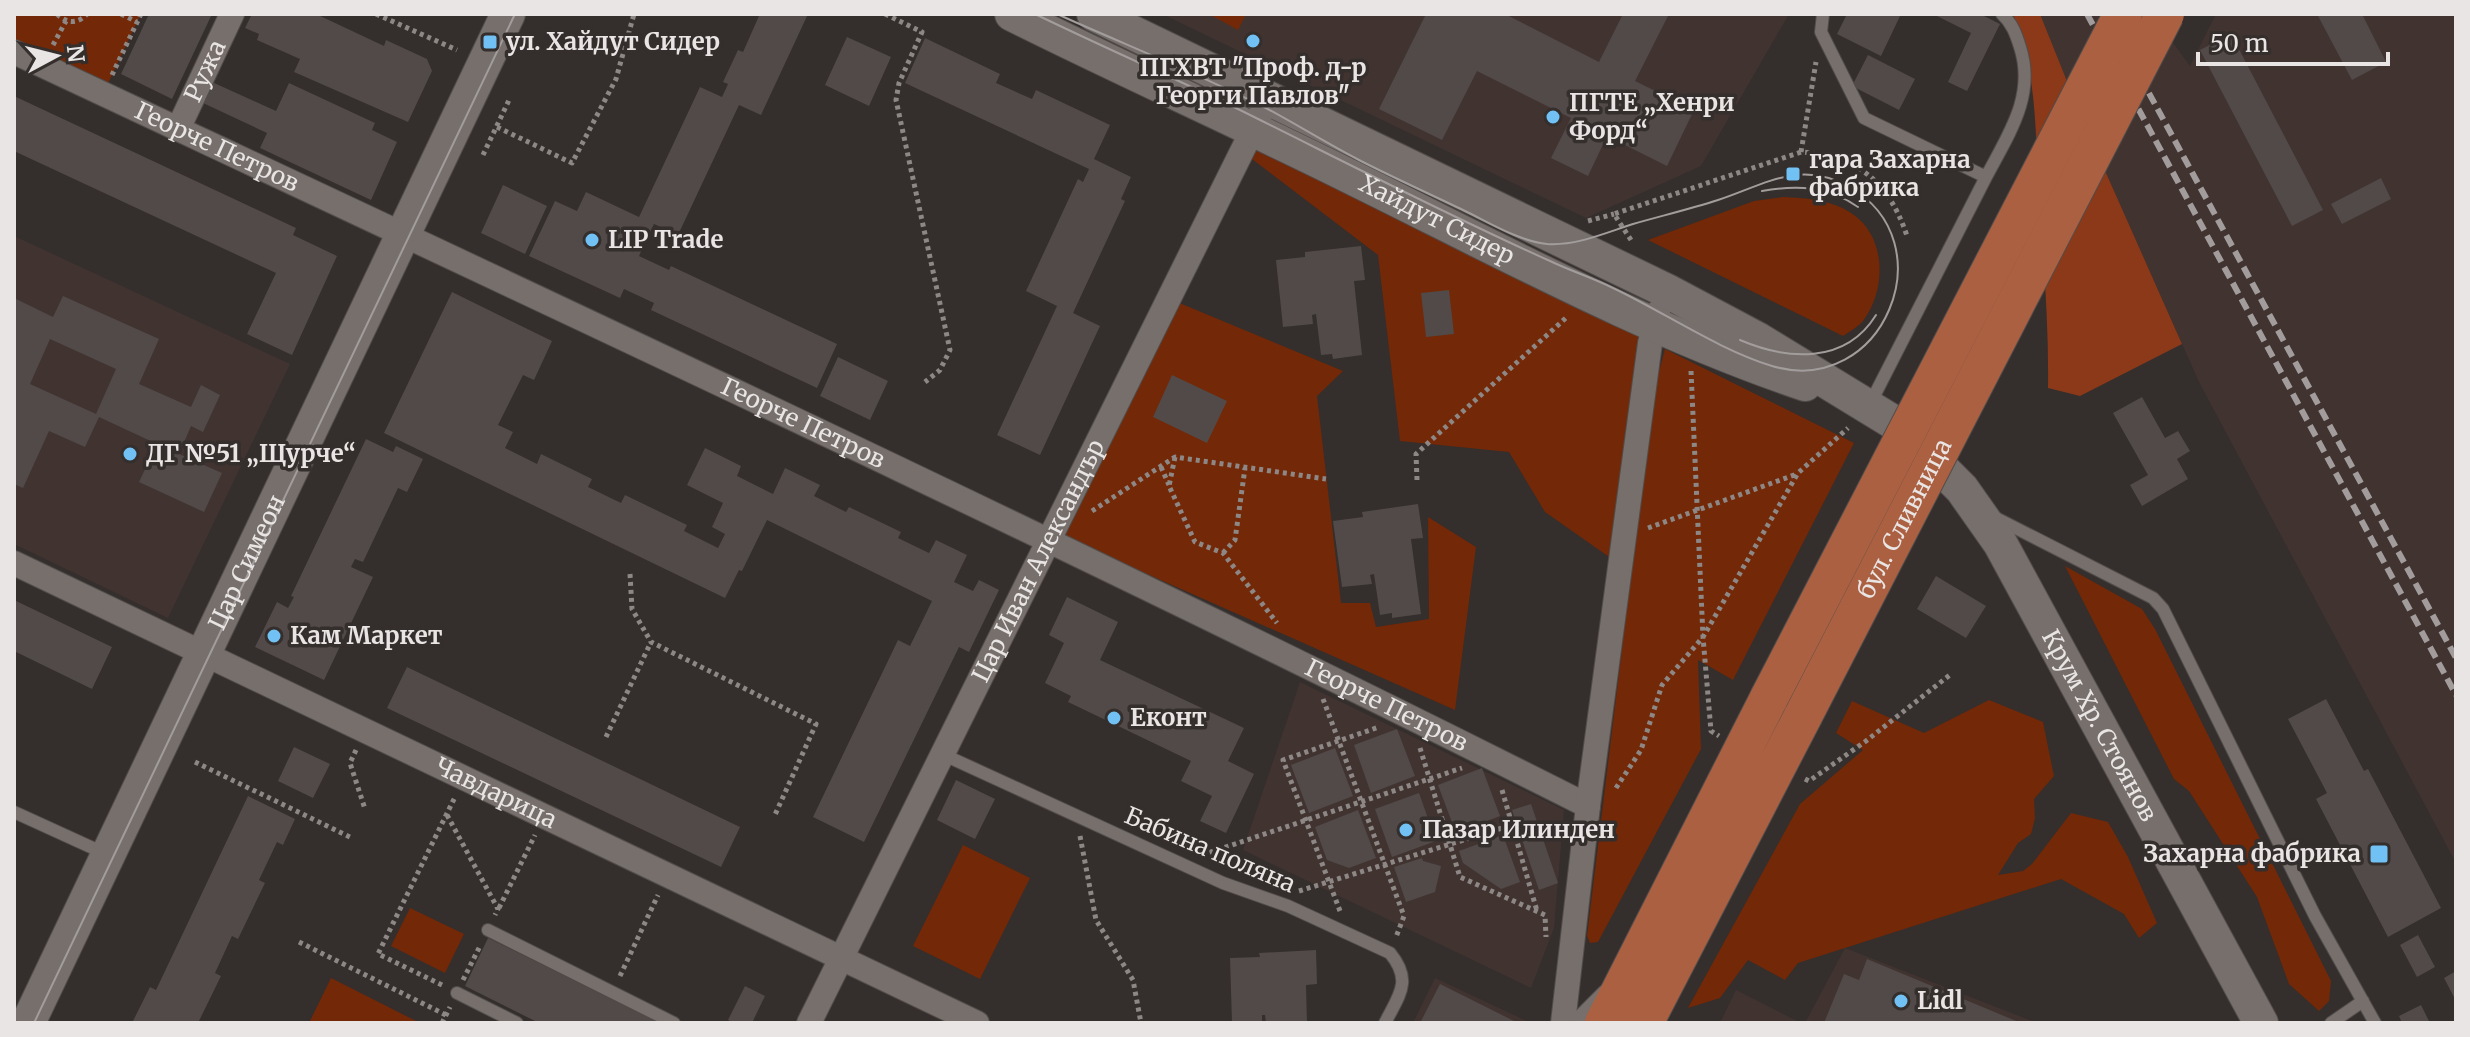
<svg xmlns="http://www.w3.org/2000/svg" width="2470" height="1037" viewBox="0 0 2470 1037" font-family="Merriweather,serif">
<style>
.built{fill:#413430}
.green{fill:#732807}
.forest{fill:#8b3919}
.building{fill:#514a48;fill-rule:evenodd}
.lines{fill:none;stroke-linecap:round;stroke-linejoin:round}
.lane-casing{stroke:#514c4a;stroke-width:14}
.street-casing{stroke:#514c4a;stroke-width:26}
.secondary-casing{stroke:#514c4a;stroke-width:36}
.primary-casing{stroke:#514c4a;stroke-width:40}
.path{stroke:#8d8886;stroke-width:5;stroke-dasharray:4 4;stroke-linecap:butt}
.lane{stroke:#766f6c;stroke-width:12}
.street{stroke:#766f6c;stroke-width:24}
.secondary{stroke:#766f6c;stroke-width:34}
.primary{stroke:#ab6042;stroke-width:38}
.tram{stroke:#a29d9c;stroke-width:2}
.rail{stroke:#a29d9c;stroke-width:6;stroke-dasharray:12 6;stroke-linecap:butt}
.primary-bridge-casing{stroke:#514c4a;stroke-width:40;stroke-linecap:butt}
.primary-bridge{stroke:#ab6042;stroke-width:38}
.poi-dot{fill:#71c1f5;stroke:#342e2c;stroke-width:3}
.labels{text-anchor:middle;stroke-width:7;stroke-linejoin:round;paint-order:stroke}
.poi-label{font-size:24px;font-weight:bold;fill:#e9e5e4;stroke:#342e2c;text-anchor:start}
.street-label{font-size:24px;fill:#e9e5e4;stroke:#342e2c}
</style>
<rect width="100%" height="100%" fill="#342e2c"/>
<path class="built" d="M1162 14H1789L1701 166 1586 218Z
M2040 14H2152L2190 66 2216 14H2456V863L2199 382 2083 121Z
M14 236 290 364 168 618 14 544Z
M1300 682 1564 810 1554 928 1531 988 1243 850Z
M1845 948 2037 1023H1805Z
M1435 978 1531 1023H1413Z
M1736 990 1801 1023H1720Z"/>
<path class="green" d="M14 14H141L103 94 14 52Z
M1209 14H1246L1238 30Z
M1257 143 1643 329 1612 559 1545 512 1509 452 1400 441 1378 255 1252 159Z
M1783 197C1807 198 1834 200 1854 215 1887 239 1886 291 1863 321 1858 327 1849 332 1843 336L1648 240 1754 201Z
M1177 302 1343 371 1317 396 1341 603H1370L1376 627 1429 619 1428 517 1476 547 1455 710 1061 536Z
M1665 349 1854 443 1733 680 1698 660 1701 749 1598 942 1590 943 1587 936 1653 395Z
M2065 566 2142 609 2155 629 2331 981 2329 1001 2319 1011 2289 984 2257 897 2189 791 2174 779Z
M1989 700 2043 722 2054 776 2034 799 2035 818 2031 834 2018 843 1998 875 2023 871 2032 864 2071 813 2108 822 2128 857 2157 923 2139 938 2124 914 2061 879 1798 963 1785 980 1748 960 1720 998 1688 1008 1800 804 1863 750 1836 733 1852 701 1924 733Z
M963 845 1030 878 980 979 913 946Z
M410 908 464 934 445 973 391 946Z
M331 978 420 1023H309Z"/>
<path class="forest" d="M2013 14H2040L2083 121 2182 344 2080 396 2048 388C2049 322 2043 257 2039 191 2035 132 2037 69 2013 14Z"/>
<path class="building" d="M149 14H212L172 99 121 74Z
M252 14H316L384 46 386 40 427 59 432 71 408 122 294 72 300 59 257 40 259 34 245 28Z
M754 14H808L761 115 739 105 678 235 654 224 639 256 669 270 671 266 837 344 817 388 651 310 654 303 624 289 620 298 529 256 555 201 577 211 586 192 639 217 700 87 722 97 728 84 723 82 738 50 743 52 759 16Z
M1426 14H1505L1599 62 1623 14H1669L1635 81 1694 110 1667 166 1607 136 1588 176 1551 158 1571 118 1477 71 1442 140 1379 109Z
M1847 14H1901L1881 56 1837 34Z
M1933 14H1980L2000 24 1967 91 1948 82 1971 33Z
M2317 14H2362L2386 62 2352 80Z
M2231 34 2323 210 2292 226 2200 50Z
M847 37 891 57 869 106 825 85Z
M925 38 1000 74 996 83 1032 99 1036 90 1110 125 1094 159 1131 177 1121 199 1125 201 1073 313 1100 326 1040 455 997 435 1057 306 1026 291 1078 179 1083 182 1089 169 905 83Z
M1868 55 1915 79 1899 110 1852 86Z
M212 82 276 111 289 83 375 123 372 130 397 142 371 200 260 148 267 133 203 103Z
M14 96 296 228 293 235 337 256 292 355 247 334 276 273 14 151Z
M2381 178 2391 199 2342 224 2331 204Z
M503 185 547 206 525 254 481 233Z
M1361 246 1365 280 1354 281 1362 355 1333 359 1332 354 1321 355 1316 314 1312 315 1313 324 1283 327 1276 260 1305 257V252Z
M1449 290 1454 334 1426 337 1421 293Z
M452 292 552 341 534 380 523 375 498 425 513 432 505 448 537 464 541 454 592 479 588 487 621 503 625 495 687 525 684 531 718 548 725 534 712 527 723 503 687 485 705 448 741 466 737 476 773 494 785 468 820 485 814 496 846 512 849 507 901 532 898 538 929 553 936 540 967 555 954 582 973 591 979 580 999 590 969 652 959 647 864 842 813 817 898 640 910 646 932 601 767 520 742 571 739 570 725 598 384 433Z
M63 296 159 339 139 384 191 407 201 385 220 395 203 432 191 426 179 454 222 473 204 512 139 482 157 444 99 417 85 447 49 431 23 488 14 484V298L53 317ZM50 339 116 369 96 414 30 384Z
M838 357 888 381 870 420 820 396Z
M1172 375 1227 401 1207 443 1153 417Z
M2142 397 2165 438 2178 431 2190 451 2177 459 2188 479 2142 506 2130 485 2148 475 2113 413Z
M366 439 393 452 396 446 423 459 407 492 398 488 363 562 355 559 351 567 373 577 324 680 255 647 277 602 288 608 294 597 291 596Z
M1418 504 1423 538 1411 539 1421 614 1392 618V613L1380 615 1374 574 1370 575 1372 584 1342 587 1333 521 1363 517 1362 512Z
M1936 576 1986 606 1966 638 1917 609Z
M1067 597 1118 622 1100 660 1244 728 1228 761 1254 774 1226 833 1200 821 1212 796 1181 781 1191 761 1068 702 1071 696 1045 683 1064 643 1049 635Z
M14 600 112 647 92 689 14 651Z
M407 667 740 827 721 867 387 708Z
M2326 699 2364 771 2368 769 2441 908 2388 937 2316 799 2327 793 2288 719Z
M1397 729 1415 776 1371 793 1354 745Z
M294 747 330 764 313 798 278 781Z
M1335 748 1353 796 1309 813 1291 765Z
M1482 768 1500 816 1456 833 1438 785Z
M956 780 995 799 975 839 937 820Z
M1419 793 1436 841 1392 857 1375 809Z
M248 796 295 819 283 845 277 842 259 880 265 883 238 939 232 936 215 973 221 976 198 1023H132L150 987 156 990Z
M1531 804 1558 883 1539 890 1512 810Z
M1358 810 1376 858 1349 868 1327 860 1315 827Z
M1503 835 1520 882 1501 889 1463 863 1459 851Z
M1422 858 1423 861 1441 866 1435 892 1406 902 1394 867Z
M2418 935 2435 967 2417 977 2400 945Z
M488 938 537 962 660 1023H539L465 986Z
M1316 950 1317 984 1306 985 1307 1023H1266L1265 1015H1262V1023H1232L1230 958 1260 957 1259 953Z
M1867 959 2021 1023H1824L1844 974 1859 980Z
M2456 971V1001L2444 978Z
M1440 984 1518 1023H1420Z
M745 986 765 996 752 1023H734L728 1020Z
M2421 1005 2430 1023H2402L2399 1016Z"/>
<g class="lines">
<g class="lane-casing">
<path id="lane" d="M1823 14 1821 32 1864 118 1986 177 1870 404
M1986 177C2008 135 2036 96 2020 47 2016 34 2012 23 2002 14
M1996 518 2153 598 2163 609 2315 916 2375 1023
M942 754 1223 883 1288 906 1390 953C1413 981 1399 995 1385 1023
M14 812 106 854
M488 930 674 1023
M457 993 517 1023
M2331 1023 2363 1001"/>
</g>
<g class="street-casing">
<g id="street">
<path id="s1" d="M14 52C540 299 1068 544 1588 806"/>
<path id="s2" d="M178 129 232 14"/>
<path id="s3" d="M14 563 977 1023"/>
<path id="s4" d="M809 1023 1260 115"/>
<path d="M1563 1023 1588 806 1650 343 1658 312"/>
<path d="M1581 1023 1608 996"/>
</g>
</g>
<g class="secondary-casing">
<g id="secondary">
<path id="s5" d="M1012 14C1126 71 1243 123 1357 180 1505 253 1649 331 1805 384"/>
<path id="s6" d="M1094 14 1667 291 1759 340 1898 425 1962 489 2000 543 2261 1023"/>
<path id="s7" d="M28 1023 508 14"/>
</g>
</g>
<g class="primary-casing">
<path id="primary" d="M1604 1023 1769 698
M1644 1023 1803 716"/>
</g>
<path class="path" d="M57 14C67 24 78 24 87 14
M121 14 137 22
M376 14 457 50
M885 14 922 32 899 83 896 100 950 350 940 370 925 382
M53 45 66 21
M112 75 141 14
M497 127 572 163 616 79 634 14
M1801 152 1816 62
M483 155 510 98
M1588 221 1614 214
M1631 240 1614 214 1801 152C1858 156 1889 182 1907 236
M1691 371 1703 637 1711 731 1719 736
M1175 457 1169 486 1195 542 1223 553 1277 623
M1161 467 1169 485
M1417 480 1416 454 1568 316
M1092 511 1175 457 1326 479
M1648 528 1797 474
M1223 553 1235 540 1245 468
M630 574 632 609 651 642 816 724 774 817
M1323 699 1404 916 1396 937
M606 737 651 642
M1420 748 1460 877 1545 915 1546 937
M356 750 350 763 365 809
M195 762 350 837
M1805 779 1809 781 1866 741 1951 674
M1616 788 1641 750 1662 685 1703 637 1798 473 1848 428
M1502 790 1537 911
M447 815 498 909 495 915
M1080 836 1096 920 1133 980 1141 1023
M1202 855 1462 768
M1299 891 1512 825
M499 908 535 835
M1340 911 1283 760 1379 727
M299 942 446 1015
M620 976 658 895
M463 980 480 946
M442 985 378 954 455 797
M442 1023 450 1007"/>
<use href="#lane" class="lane"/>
<use href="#street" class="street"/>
<use href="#secondary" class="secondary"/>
<use href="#primary" class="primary"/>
<path class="tram" d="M1035 14C1103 47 1172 77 1240 110 1343 161 1445 214 1550 261 1571 271 1593 278 1613 288 1664 312 1719 350 1772 366 1883 399 1948 242 1849 187 1800 159 1764 185 1718 200 1690 209 1661 216 1633 224 1605 233 1576 246 1547 244 1519 241 1490 223 1465 211 1430 194 1394 178 1359 160 1326 143 1296 124 1264 107 1197 73 1126 45 1057 14
M1762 191C1797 185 1828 186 1858 207
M1740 340C1787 360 1845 365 1876 315
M34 1023 515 14"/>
<path class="rail" d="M2087 14 2456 695
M2106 14 2456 658"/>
<g class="primary-bridge-casing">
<g id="primary-bridge">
<path d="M1769 698 2123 14"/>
<path id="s8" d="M1803 716 2165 14"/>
</g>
</g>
<use href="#primary-bridge" class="primary-bridge"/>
</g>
<g class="poi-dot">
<circle cx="1253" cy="41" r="8"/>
<rect x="482" y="34" width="16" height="16" rx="4"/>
<circle cx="1553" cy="117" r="8"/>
<rect x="1785" y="166" width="16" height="16" rx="4"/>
<circle cx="592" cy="240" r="8"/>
<circle cx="130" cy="454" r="8"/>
<circle cx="274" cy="636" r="8"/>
<circle cx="1114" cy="718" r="8"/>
<circle cx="1406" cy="830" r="8"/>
<rect x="2369" y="844" width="20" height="20" rx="4"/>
<circle cx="1901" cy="1001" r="8"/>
</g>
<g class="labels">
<g class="poi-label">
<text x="506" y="50">ул. Хайдут Сидер</text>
<text x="1253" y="76" text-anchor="middle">ПГХВТ "Проф. д-р<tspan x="1253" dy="28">Георги Павлов"</tspan></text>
<text x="1569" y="111">ПГТЕ „Хенри<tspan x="1569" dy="28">Форд“</tspan></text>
<text x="1809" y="168">гара Захарна<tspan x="1809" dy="28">фабрика</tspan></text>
<text x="608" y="248">LIP Trade</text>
<text x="146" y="462">ДГ №51 „Щурче“</text>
<text x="290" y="644">Кам Маркет</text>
<text x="1130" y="726">Еконт</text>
<text x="1422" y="838">Пазар Илинден</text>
<text x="2361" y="862" text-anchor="end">Захарна фабрика</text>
<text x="1917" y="1009">Lidl</text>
</g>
<g class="street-label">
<text dy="8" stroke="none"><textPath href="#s2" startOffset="64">Ружа</textPath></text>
<text dy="8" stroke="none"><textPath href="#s1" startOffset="224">Георче Петров</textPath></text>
<text dy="8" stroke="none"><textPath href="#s5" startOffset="472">Хайдут Сидер</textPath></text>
<text dy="8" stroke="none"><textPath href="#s1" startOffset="872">Георче Петров</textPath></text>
<text dy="8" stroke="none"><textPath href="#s8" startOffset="222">бул. Сливница</textPath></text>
<text dy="8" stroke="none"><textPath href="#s4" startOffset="516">Цар Иван Александър</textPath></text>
<text dy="8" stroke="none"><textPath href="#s7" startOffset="510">Цар Симеон</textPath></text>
<text dy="8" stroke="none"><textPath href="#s1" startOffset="1520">Георче Петров</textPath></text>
<text dy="8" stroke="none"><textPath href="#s6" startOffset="1268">Крум Хр. Стоянов</textPath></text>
<text dy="8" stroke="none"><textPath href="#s3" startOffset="534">Чавдарица</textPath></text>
<text transform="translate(1210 850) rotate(23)" y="8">Бабина поляна</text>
</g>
</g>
<rect width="2470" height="1037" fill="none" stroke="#e9e5e4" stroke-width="32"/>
<g transform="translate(56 56) rotate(83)" stroke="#342e2c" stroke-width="6" paint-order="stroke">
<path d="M0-6L14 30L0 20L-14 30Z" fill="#e9e5e4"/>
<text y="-12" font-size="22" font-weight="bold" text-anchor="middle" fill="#e9e5e4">N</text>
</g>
<path d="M2198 52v12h190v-12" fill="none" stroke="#e9e5e4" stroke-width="4"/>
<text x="2210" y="52" font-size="24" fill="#e9e5e4" stroke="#342e2c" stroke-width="6" paint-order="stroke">50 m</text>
</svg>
